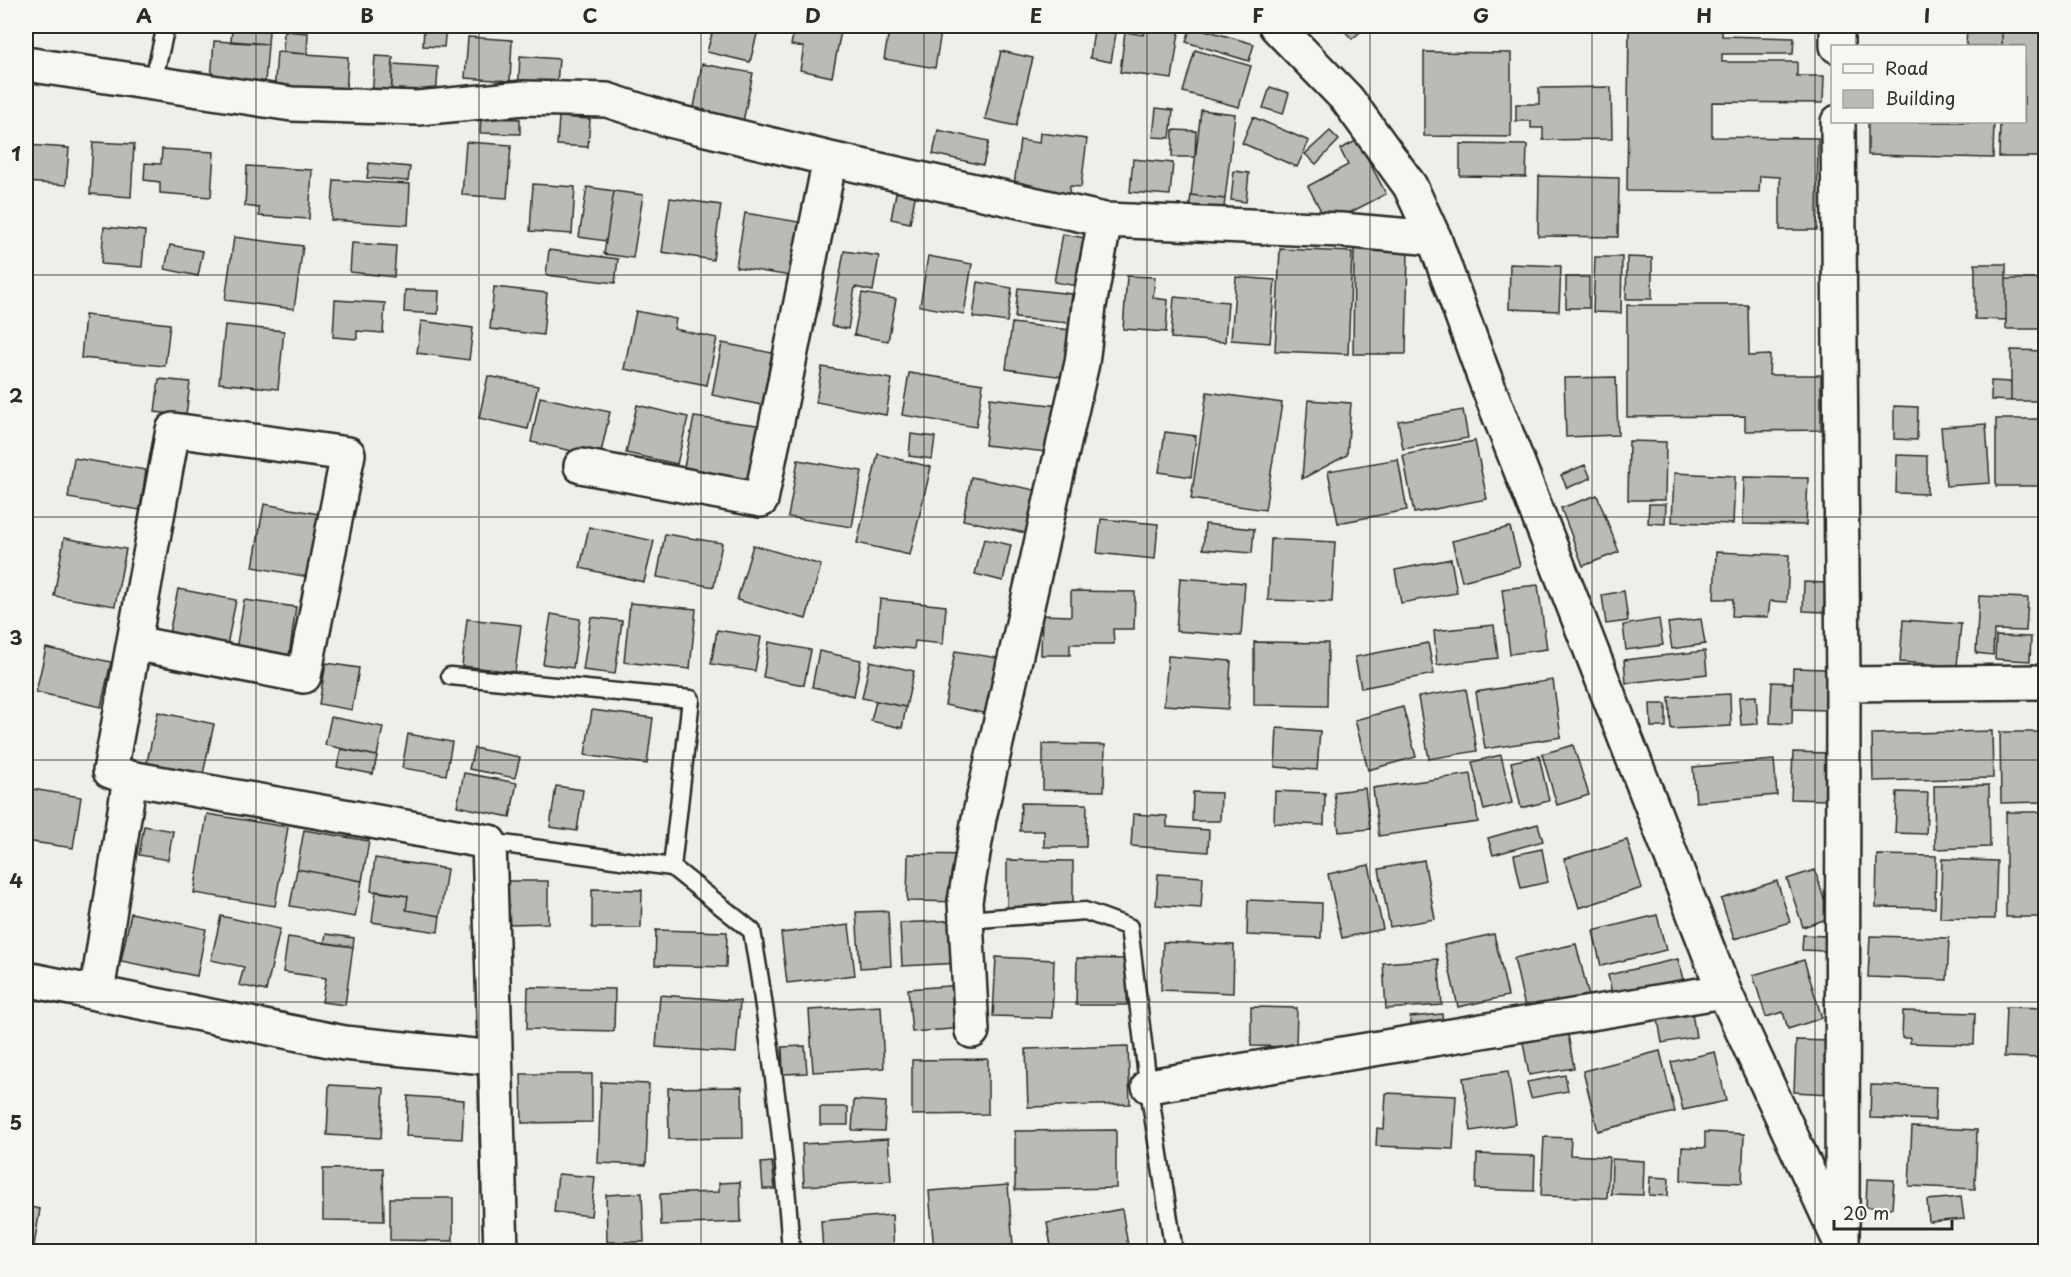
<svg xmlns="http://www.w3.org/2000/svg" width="2071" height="1277" viewBox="0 0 2071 1277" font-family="'Playpen Sans',sans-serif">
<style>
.building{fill:#babab7;stroke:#2b2b2b;stroke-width:1.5}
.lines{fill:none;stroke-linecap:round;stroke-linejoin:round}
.service-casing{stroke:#2b2b2b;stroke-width:21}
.minor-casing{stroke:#2b2b2b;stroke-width:38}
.tertiary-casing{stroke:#2b2b2b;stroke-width:38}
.service{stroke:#f6f6f2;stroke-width:16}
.minor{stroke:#f6f6f2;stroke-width:33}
.tertiary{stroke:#f6f6f2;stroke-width:33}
.grid{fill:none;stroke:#2b2b2b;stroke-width:1.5;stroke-opacity:0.55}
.neatline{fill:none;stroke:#2b2b2b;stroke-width:2}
.grid-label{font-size:20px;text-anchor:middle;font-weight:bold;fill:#2b2b2b}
</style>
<rect width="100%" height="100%" fill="#eeeeea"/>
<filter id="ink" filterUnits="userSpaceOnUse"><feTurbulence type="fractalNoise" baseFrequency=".0167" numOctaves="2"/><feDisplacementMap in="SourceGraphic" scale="12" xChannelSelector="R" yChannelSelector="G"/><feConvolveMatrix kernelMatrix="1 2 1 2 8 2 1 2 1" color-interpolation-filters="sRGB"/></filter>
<g filter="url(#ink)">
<path class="building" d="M424 26H446L444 47 423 46Z
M714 26H759L750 62 707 52Z
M768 26H842L832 77 800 70 804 47 791 45 794 30Z
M890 26H942L935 68 884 59Z
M1144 26H1180L1172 79 1120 72 1125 32 1143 35Z
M1191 26 1254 44 1249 61 1186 42Z
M1340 26H1367L1352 39Z
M1553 26H1617V27Z
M1629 26H1792H1722V36L1794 38 1793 54H1722V62H1797V76H1824L1823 103 1712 102V137L1818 138 1817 230H1780V177L1760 176 1759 192 1627 191Z
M1967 26H2002V46H1966Z
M2002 26H2046V157H1999L2000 122H2024V46H2002Z
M232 29 269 31 268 44 231 41Z
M1094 30 1116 33 1111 62 1090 58Z
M284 31 308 33 307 54 283 52Z
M468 37 512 40 510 81 465 78Z
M214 41 268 44 265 83 211 80Z
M1195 50 1251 66 1239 107 1183 92Z
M1001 51 1033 58 1016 126 985 119Z
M277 52 348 57 346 98 274 94Z
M1424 52 1511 53V137L1424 136Z
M375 56 393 57 391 99 372 98Z
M520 56 559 59 556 96 518 94Z
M393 64 438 67 436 102 391 99Z
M702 64 753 73 743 122 693 113Z
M1270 87 1289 93 1283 114 1263 108Z
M1611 87 1612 139 1543 140V128H1531V121H1516V104H1539V88Z
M1156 108 1173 110 1170 138 1153 137Z
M1201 110 1235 114 1225 199 1191 195Z
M559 117 590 119 588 147 557 145Z
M1253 117 1309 141 1297 167 1242 143Z
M481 118 520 119V134L480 133Z
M1868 122H1994L1993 158 1868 155Z
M938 130 989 141 983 165 933 154Z
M1173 130 1196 131 1195 157H1172Z
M1330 131 1339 140 1316 164 1305 154Z
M1040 133 1087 139 1081 187 1070 186 1068 199 1013 193 1020 140 1039 143Z
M1358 140 1386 194 1328 224 1308 186 1348 165 1340 149Z
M93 142 134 144 131 197 90 194Z
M466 142 511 145 507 198 462 195Z
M1460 144 1527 145 1526 177 1460 176Z
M26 145 69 148 66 185 26 182Z
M162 149 214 152 211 197 160 193V182L144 180 145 163 161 164Z
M1133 159 1173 163 1170 195 1130 192Z
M369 163 410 167 408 181 367 178Z
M247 166 312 170 309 219 259 216V208L245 206Z
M1234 171 1249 173 1246 202 1231 200Z
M1539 176 1619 178 1618 237 1538 236Z
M334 180 410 184 408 225 331 220Z
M533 184 575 187 572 234 530 231Z
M587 187 614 191 606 241 579 237Z
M897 188 916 192 910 223 891 219Z
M614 191 643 195 633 258 604 254Z
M1191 195 1225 199 1222 222 1188 218Z
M670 198 721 205 713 260 662 252Z
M745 213 799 222 790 276 736 267Z
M104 227 145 231 142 267 101 264Z
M1063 234 1091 239 1082 287 1054 282Z
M234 237 303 246 294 309 225 300Z
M352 243 396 246 394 277 350 272Z
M170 245 203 251 198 276 165 269Z
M1280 249 1352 252 1348 354 1275 351Z
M1354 249H1408L1406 354H1353Z
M549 250 618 259 615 283 546 275Z
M844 251 879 256 873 291 855 287 848 329 831 326Z
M928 256 972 264 964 314 920 306Z
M1595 257H1622L1621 313 1593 312Z
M1627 257 1652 258V299H1626Z
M1510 264 1561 266 1559 311 1509 309Z
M1975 264H2006V320L1975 319Z
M1127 276 1155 277 1153 298 1168 300 1166 332 1123 329Z
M1236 277 1275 280 1270 343 1231 340Z
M1566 277H1589V308H1566Z
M2006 279H2046V329H2006Z
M978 282 1012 288 1007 322 973 317Z
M494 287 547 293 543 335 490 329Z
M1018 288 1072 294 1069 323 1015 318Z
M405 290 439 291 438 314 404 312Z
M862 293 896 299 888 341 854 335Z
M1174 297 1228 302 1225 342 1171 338Z
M335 300 385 303 383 333 357 331V339L333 337Z
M1627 305H1748L1749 356 1770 355 1769 375H1821V430L1745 431V416L1627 417Z
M636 311 676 319 674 329 717 338 707 385 624 369Z
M85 315 170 324 165 366 81 358Z
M421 321 473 328 469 360 417 353Z
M1012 323 1070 330 1064 377 1006 369Z
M225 325 284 331 278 389 219 383Z
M722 343 772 353 762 405 712 395Z
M2011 350 2046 351V401H2011Z
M822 367 892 379 886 415 816 402Z
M909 373 983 384 976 427 902 415Z
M488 376 538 386 528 429 479 418Z
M1616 377 1618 435 1566 437 1564 378Z
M159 379 190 382 186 416 155 412Z
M1991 381 2011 382V401L1991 400Z
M1207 392 1282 403 1265 510 1191 499Z
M540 397 610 412 600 457 531 442Z
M990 398 1060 406 1055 453 985 445Z
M1308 400 1351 403 1347 455 1302 479Z
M637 405 688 417 677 464 626 453Z
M1894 406 1918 407 1917 440 1894 439Z
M1463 410 1468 438 1403 449 1398 421Z
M694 417 765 426 752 482 684 467Z
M1996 419H2046V486H1996Z
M1986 424 1990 483 1946 486 1941 427Z
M1165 432 1196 436 1191 477 1159 472Z
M911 434 935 437 932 459 909 456Z
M1475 441 1487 499 1414 513 1403 455Z
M1629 441 1666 442 1665 500H1628Z
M878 454 931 467 910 555 857 543Z
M1897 455 1927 456V494L1896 493Z
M74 458 146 470 140 510 68 498Z
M1398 459 1407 510 1338 523 1328 471Z
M798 460 862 471 852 527 788 517Z
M1585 465 1591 478 1567 488 1561 475Z
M1674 473 1735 476 1733 524 1672 522Z
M971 477 1045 492 1036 535 963 520Z
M1744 477 1808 478 1806 525 1743 524Z
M1597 495 1619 552 1583 566 1561 508Z
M264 504 325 515 314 578 253 567Z
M1649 504H1666L1665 524 1648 523Z
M1101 519 1158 524 1155 559 1097 553Z
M1205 524 1254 529 1252 553 1203 549Z
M589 527 654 541 644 582 580 568Z
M1510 527 1520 566 1462 581 1452 541Z
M665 534 722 543 714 587 657 577Z
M64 538 126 549 115 606 54 596Z
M984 539 1011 545 1003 581 975 574Z
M1271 539 1335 542 1332 602 1268 600Z
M753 545 821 565 806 619 737 600Z
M1716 552 1789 555 1787 602 1770 601 1768 617 1732 616 1733 599H1714Z
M1451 559 1457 593 1401 603 1395 570Z
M1180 578 1245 583 1241 636 1176 631Z
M1804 582 1825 583 1824 612 1803 611Z
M1538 585 1547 649 1510 654 1502 589Z
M178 589 236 600 226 650 168 639Z
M1071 591 1135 592 1134 629H1113L1114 644H1070V655H1041L1042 615 1071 616Z
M1624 591 1628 621 1606 624 1602 595Z
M1979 596 2028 598 2026 631 1994 630 1993 655 1976 653Z
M880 599 946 606 943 644 915 641 914 649 876 645Z
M244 600 296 607 288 663 235 656Z
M630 603 696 609 690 669 624 662Z
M551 614 580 619 573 668 543 664Z
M591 617 622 621 615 674 583 670Z
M467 619 521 625 515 672 462 666Z
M1659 619 1663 645 1626 650 1623 625Z
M1701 619 1705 644 1672 649 1668 623Z
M1903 620 1961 624 1957 666 1900 662Z
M1494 625 1498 658 1437 665 1434 631Z
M717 630 761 637 755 671 711 664Z
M1996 636 2031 637 2030 661 1995 659Z
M769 642 811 650 804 685 763 677Z
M1254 642 1328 643 1327 706 1254 705Z
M1428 643 1434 674 1361 688 1355 657Z
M46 648 111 662 101 707 36 692Z
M819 651 861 660 854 696 812 687Z
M955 651 998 658 988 714 945 705Z
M1705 651 1707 674 1626 683 1624 660Z
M1168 656 1231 661 1228 709 1164 705Z
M870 661 914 671 906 707 862 698Z
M326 663 359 668 352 710 319 704Z
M1793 668 1826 669 1825 710 1792 709Z
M1553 680 1561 737 1485 749 1476 692Z
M1772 682 1793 683 1792 724 1770 723Z
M1466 689 1477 751 1429 759 1418 697Z
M1730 694 1731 726 1671 729 1669 697Z
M1756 696 1758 724 1741 725 1739 697Z
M876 701 906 707 902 728 871 721Z
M1650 704H1666V727H1651Z
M1403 707 1416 757 1368 770 1355 720Z
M592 710 653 718 647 764 585 755Z
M158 712 214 724 201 783 145 771Z
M331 717 383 727 377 756 325 745Z
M1277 728 1320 731 1317 770 1275 767Z
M1992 731 1993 778 1873 781 1872 734Z
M2000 732H2046V802L2001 803Z
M408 734 452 742 446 775 402 768Z
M1043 744 1105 745 1104 791 1043 790Z
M1573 745 1589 795 1557 805 1542 754Z
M474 748 520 757 515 778 469 769Z
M341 749 377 756 373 774 337 767Z
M1793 752 1827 753 1826 800 1791 799Z
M1501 755 1512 803 1484 810 1472 762Z
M1539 756 1549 801 1521 808 1511 762Z
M1774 760 1777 795 1696 802 1693 767Z
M464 773 517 783 510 817 457 806Z
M1471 774 1478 822 1379 836 1373 788Z
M1989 785 1990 847 1935 849 1934 786Z
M556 786 583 790 577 831 550 827Z
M26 788 81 797 73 848 26 841Z
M1365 788 1370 829 1339 832 1334 792Z
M1275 791 1325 793 1324 825 1274 823Z
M1193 792 1221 793 1220 821H1192Z
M1897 792 1928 793 1926 834 1895 833Z
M1021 803 1087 804 1086 847H1044V831H1020Z
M2006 812H2046V917H2006Z
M207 814 288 827 275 906 194 893Z
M1133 814 1167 816V827L1209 830 1208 852 1131 846Z
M1538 824 1543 841 1493 855 1488 838Z
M144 826 173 831 168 860 139 855Z
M304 830 369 841 362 881 297 869Z
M1627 840 1642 888 1579 908 1564 859Z
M1542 849 1548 882 1521 888 1514 855Z
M908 854 973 855V902L907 901Z
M1877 855 1936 856 1935 908 1876 907Z
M375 858 447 869 440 916 406 910 408 896 371 891Z
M1942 859 1997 861 1995 919 1940 918Z
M1007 860 1073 861V912L1007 911Z
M1424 860 1435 919 1390 927 1379 869Z
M1369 865 1383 929 1342 938 1328 874Z
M297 869 362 881 355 917 290 906Z
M1815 870 1830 918 1803 927 1787 879Z
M1158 874 1203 877 1201 908 1156 905Z
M507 881H548V923L508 924Z
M1777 881 1790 922 1734 939 1721 899Z
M592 889 642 890 641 928H592Z
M376 891 408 896 406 910 440 916 438 932 372 922Z
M1248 900 1322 903 1321 938 1247 935Z
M888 911 891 966 860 968 856 912Z
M131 913 206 929 197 976 121 961Z
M1657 915 1666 950 1601 966 1593 931Z
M221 916 280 929 266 991 239 985 244 967 211 960Z
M959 920 961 963 902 966 900 923Z
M849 925 855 975 787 983 781 933Z
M656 930 727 932 726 967 655 965Z
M326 934 354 938 353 947 324 943Z
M1494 934 1508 996 1458 1007 1444 945Z
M1803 935 1826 936 1825 951 1802 950Z
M1870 936 1949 938 1947 980 1868 977Z
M288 937 353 947 345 1005 322 1002 326 978 283 972Z
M1163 942 1234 945 1233 993 1161 990Z
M1576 944 1590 1001 1527 1016 1514 958Z
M996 957 1054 960 1052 1018 993 1016Z
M1077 958 1128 959 1127 1005H1076Z
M1438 959 1442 1005 1386 1009 1383 963Z
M1678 959 1685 988 1614 1003 1608 975Z
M1804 960 1822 1018 1788 1029 1783 1012 1766 1017 1753 975Z
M961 985 965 1028 912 1032 908 989Z
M528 987 615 989 614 1031 527 1029Z
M660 995 740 1001 736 1053 656 1047Z
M881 1006 884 1068 813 1072 809 1010Z
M1251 1007 1297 1008 1296 1047 1251 1046Z
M1691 1007 1696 1037 1662 1043 1657 1013Z
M2006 1007 2046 1008V1058L2004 1057Z
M1903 1011 1975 1013 1974 1045 1910 1043V1038H1902Z
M1442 1014 1444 1035 1412 1037 1410 1017Z
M1567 1029 1574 1068 1529 1075 1522 1037Z
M1796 1040 1832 1041 1829 1094 1794 1092Z
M805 1046 807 1073 783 1074 782 1047Z
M1128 1046 1130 1104 1028 1107 1026 1049Z
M1660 1051 1675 1112 1598 1131 1583 1071Z
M1715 1052 1726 1101 1683 1110 1671 1062Z
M988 1059V1114L912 1115V1060Z
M1508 1071 1516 1124 1471 1131 1463 1078Z
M521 1074H592V1122L522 1123Z
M1565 1075 1568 1091 1531 1098 1527 1082Z
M601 1082 649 1084 646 1165 598 1163Z
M329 1085 384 1088 381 1138 327 1135Z
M1871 1085 1936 1087 1935 1120 1870 1118Z
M742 1087 743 1138 669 1139 668 1088Z
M1386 1093 1456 1096 1453 1149 1376 1146 1377 1128 1384 1129Z
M408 1096 464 1100 462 1139 406 1136Z
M854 1100 886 1102 884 1131 852 1130Z
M820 1107H848V1125H820Z
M1912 1127 1977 1130 1975 1189 1909 1186Z
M1116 1130V1188L1015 1190V1131Z
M1705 1132 1744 1134 1742 1183 1681 1180 1682 1147 1705 1148Z
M1544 1137 1571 1138 1570 1155 1609 1157 1607 1198 1541 1196Z
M888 1139 891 1181 804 1186 802 1144Z
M1477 1154 1535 1156 1534 1191 1476 1189Z
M1612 1159 1644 1161 1643 1195 1611 1194Z
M772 1162 775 1189H763L761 1163Z
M383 1168 384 1221 323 1220V1169Z
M26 1174H29L26 1198Z
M558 1174 595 1177 591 1216 554 1212Z
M1650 1177 1669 1178 1668 1196 1649 1195Z
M1867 1179 1894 1180 1892 1208 1866 1207Z
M740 1182 741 1222 661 1225 660 1194 719 1192V1183Z
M1008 1185 1013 1245 985 1247V1252L934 1251 929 1191Z
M642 1193 644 1242H607L606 1195Z
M1961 1197 1964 1219 1929 1222 1927 1200Z
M390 1198H453V1241L390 1240Z
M26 1206 40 1209 33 1252H26Z
M1122 1209 1129 1252H1052L1047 1223Z
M892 1215 894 1252H823L821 1221Z"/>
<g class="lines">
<g class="service-casing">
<path id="service" d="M153 82 166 26
M450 676 691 699 672 867
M489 842 672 867 752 931C770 1037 784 1144 791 1252
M966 920 1085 911 1129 927 1147 1076 1174 1252"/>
</g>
<g class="minor-casing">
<path id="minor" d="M1837 26V46
M26 64 292 104 418 108 524 98 607 100 669 120 830 159 1105 220 1341 230 1434 238
M1838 122 1843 684 1842 1247
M581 466 761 500 830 159
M1843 684 2046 682
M130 778 489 842 501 1252
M26 979 344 1043 494 1058
M97 993 130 778 110 771 173 430 348 454 304 676 134 643
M972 1031 965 901 979 818 1082 363 1089 306 1105 220
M1149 1086 1724 991"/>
</g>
<g class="tertiary-casing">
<path id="tertiary" d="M1276 26 1347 99 1410 186 1434 238 1482 371 1724 991 1845 1252"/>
</g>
<use href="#service" class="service"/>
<use href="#minor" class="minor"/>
<use href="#tertiary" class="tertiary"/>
</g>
</g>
<path class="grid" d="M256 26V1252M479 26V1252M701 26V1252M924 26V1252M1147 26V1252M1370 26V1252M1592 26V1252M1815 26V1252M26 275H2046M26 517H2046M26 760H2046M26 1002H2046"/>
<rect width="2071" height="1277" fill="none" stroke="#f6f6f2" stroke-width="66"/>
<rect x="1831" y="45" width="195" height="78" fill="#f6f6f2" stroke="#a5a5a2" stroke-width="1.5"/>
<rect x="1843" y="64" width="30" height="9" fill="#f6f6f2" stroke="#a5a5a2" stroke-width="1.5"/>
<text x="1885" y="75" font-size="18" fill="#2b2b2b">Road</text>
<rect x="1843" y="90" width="30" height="18" fill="#babab7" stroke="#a5a5a2" stroke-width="1.5"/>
<text x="1885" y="105" font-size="18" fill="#2b2b2b">Building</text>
<path d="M1834 1220v9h118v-9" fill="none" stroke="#2b2b2b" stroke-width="3"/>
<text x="1843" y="1220" font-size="18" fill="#2b2b2b" stroke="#f6f6f2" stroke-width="4.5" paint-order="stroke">20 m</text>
<rect x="33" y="33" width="2005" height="1211" class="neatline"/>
<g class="grid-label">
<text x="144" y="23">A</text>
<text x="367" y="23">B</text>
<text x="590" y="23">C</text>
<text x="813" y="23">D</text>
<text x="1036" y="23">E</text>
<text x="1258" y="23">F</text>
<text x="1481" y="23">G</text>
<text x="1704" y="23">H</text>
<text x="1927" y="23">I</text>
<text x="16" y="161">1</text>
<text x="16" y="403">2</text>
<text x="16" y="645">3</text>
<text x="16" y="888">4</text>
<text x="16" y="1130">5</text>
</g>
</svg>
